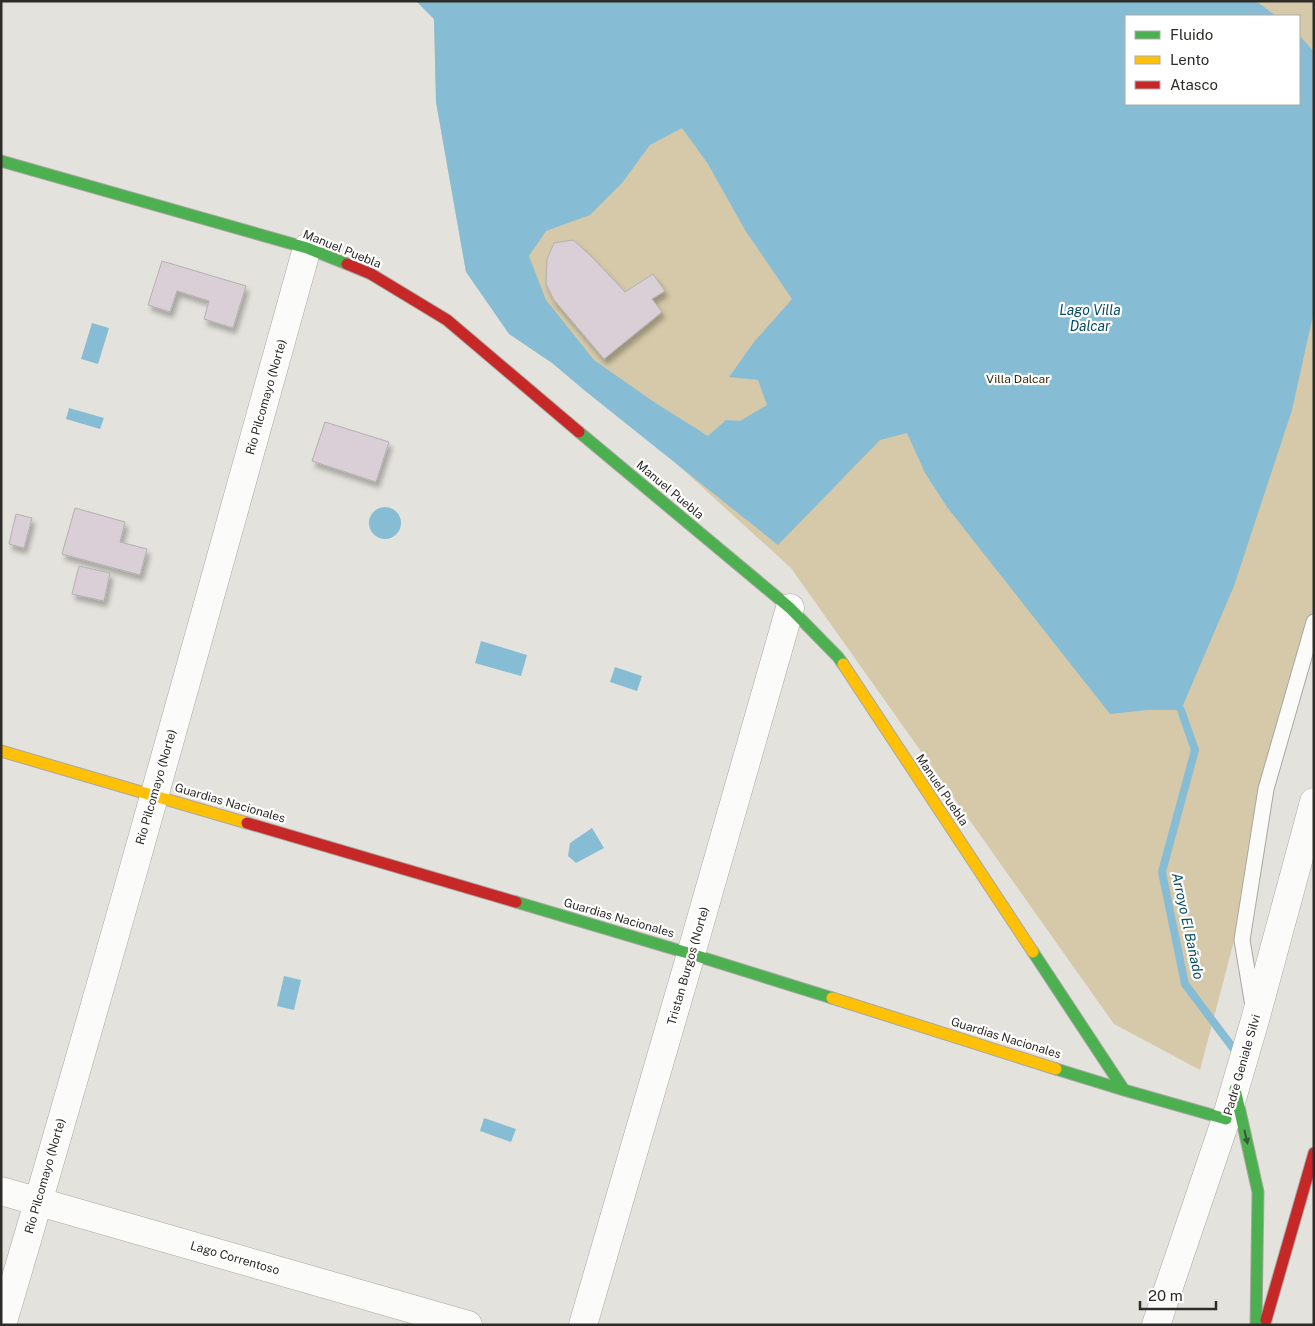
<svg xmlns="http://www.w3.org/2000/svg" width="1315" height="1326" viewBox="0 0 1315 1326" font-family="'Public Sans',sans-serif">
<style>
.green{fill:#d5c9a9;fill-rule:evenodd}
.water{fill:#86bdd5;fill-rule:evenodd}
.lines{fill:none;stroke-linecap:round;stroke-linejoin:round}
.stream{stroke:#86bdd5;stroke-width:8}
.building{fill:#dbcfd7;stroke:#b2b0af;filter:url(#shadow)}
.lane-casing{stroke:#a8a7a2;stroke-width:17}
.street-casing{stroke:#a8a7a2;stroke-width:29}
.fast-casing{stroke:#a8a7a2;stroke-width:13}
.slow-casing{stroke:#a8a7a2;stroke-width:13}
.jam-casing{stroke:#a8a7a2;stroke-width:13}
.lane{stroke:#fbfbfa;stroke-width:15}
.street{stroke:#fbfbfa;stroke-width:28}
.fast{stroke:#4caf50;stroke-width:11}
.slow{stroke:#ffc107;stroke-width:11}
.jam{stroke:#c62828;stroke-width:11}
.oneway{fill:#385a36}
.labels{text-anchor:middle;stroke-width:4.5;stroke-linejoin:round;paint-order:stroke}
.street-label{font-size:12px;fill:#2e2c28;stroke:#fff}
.park-label{font-size:12px;fill:#372b0b;stroke:#fff}
.water-label{font-size:14px;font-style:italic;fill:#054b64;stroke:#fff}
</style>
<defs>
<filter id="shadow"><feDropShadow dx="3" dy="5.5" stdDeviation="2.5" flood-color="#0004"/></filter>
</defs>
<rect width="100%" height="100%" fill="#e4e2dc"/>
<path class="green" d="M416 1H1314V637L1200 1070 1114 1024 791 568 466 272 436 102 434 19ZM1126 16H1299V104H1126Z"/>
<path class="water" d="M416 1H1256L1276 16H1126V104H1299V35L1314 52V311L1292 410 1234 586 1181 710H1148L1110 714 947 507 925 473 907 433 880 440 778 545 584 390 552 363 509 334 466 272 436 102 434 19ZM682 128 708 164 745 230 792 299 754 342 729 377 758 380 767 405 740 421 726 420 708 436 654 402 594 360 546 300 529 256 546 231 590 215 622 183 650 145Z
M92 323 109 328 98 364 81 359Z
M69 408 104 418 100 429 66 419Z
M369 523a16 16 0 1 1 32 0a16 16 0 1 1-32 0Z
M481 641 527 655 521 676 475 663Z
M615 667 642 676 637 691 610 682Z
M592 828 604 848 576 863 568 856 570 843Z
M284 976 301 980 294 1010 277 1006Z
M484 1118 516 1129 511 1142 480 1131Z"/>
<g class="lines">
<path class="stream" d="M1181 710 1195 750 1162 872 1185 984 1233 1048"/>
</g>
<path class="building" d="M573 240 591 256 625 292 653 274 665 291 652 299 662 312 604 359 554 300 546 284 547 259 554 243Z
M162 261 246 286 233 328 204 319 209 301 177 291 170 312 148 305Z
M325 422 389 442 376 482 312 461Z
M75 508 125 522 120 542 147 549 140 575 62 554Z
M16 514 32 518 24 548 9 544Z
M79 566 110 573 104 601 72 594Z"/>
<g class="lines">
<g class="lane-casing">
<path id="lane" d="M1253 1006 1242 940 1266 789 1314 622"/>
</g>
<g class="street-casing">
<path id="street" d="M1 1191 468 1325
M2 1325C108 967 207 607 307 248
M583 1325 691 954 790 608
M1156 1325 1226 1119 1255 1020 1314 802"/>
</g>
<g class="fast-casing">
<path id="fast" d="M1 161 307 248 347 264
M579 432 790 608 838 657 843 664
M516 902 691 954 832 998
M1033 952 1124 1090
M1056 1069 1124 1090 1226 1119
M1235 1089 1258 1192 1256 1325"/>
</g>
<g class="slow-casing">
<path id="slow" d="M843 664 1033 952
M1 751 247 823
M832 998 1056 1069"/>
</g>
<g class="jam-casing">
<path id="jam" d="M347 264 371 274 447 320 579 432
M247 823 516 902
M1266 1320 1314 1153"/>
</g>
<use href="#lane" class="lane"/>
<use href="#street" class="street"/>
<use href="#fast" class="fast"/>
<use href="#slow" class="slow"/>
<use href="#jam" class="jam"/>
</g>
<defs><path id="oneway-solid" d="M-6-.8H1V-3.2L6.5 0L1 3.2V.8H-6Z" transform="scale(1.25)"/></defs>
<use class="oneway" href="#oneway-solid" transform="translate(1246 1137) rotate(77)"/>
<g class="labels">
<g class="street-label">
<text transform="translate(342 249) rotate(22)" y="4">Manuel Puebla</text>
<text transform="translate(266 397) rotate(-74)" y="4">Río Pilcomayo (Norte)</text>
<text transform="translate(670 490) rotate(40)" y="4">Manuel Puebla</text>
<text transform="translate(156 787) rotate(-74)" y="4">Río Pilcomayo (Norte)</text>
<text transform="translate(942 790) rotate(56)" y="4">Manuel Puebla</text>
<text transform="translate(230 803) rotate(16)" y="4">Guardias Nacionales</text>
<text transform="translate(619 918) rotate(16)" y="4">Guardias Nacionales</text>
<text transform="translate(688 966) rotate(-74)" y="4">Tristan Burgos (Norte)</text>
<text transform="translate(1006 1038) rotate(17)" y="4">Guardias Nacionales</text>
<text transform="translate(1242 1065) rotate(-74)" y="4">Padre Geniale Silvi</text>
<text transform="translate(45 1176) rotate(-74)" y="4">Río Pilcomayo (Norte)</text>
<text transform="translate(235 1258) rotate(16)" y="4">Lago Correntoso</text>
</g>
<g class="park-label">
<text x="1018" y="383">Villa Dalcar</text>
</g>
<g class="water-label">
<text x="1090" y="315">Lago Villa<tspan x="1090" dy="16">Dalcar</tspan></text>
<text transform="translate(1188 926) rotate(78)" y="5">Arroyo El Bañado</text>
</g>
</g>
<rect width="1315" height="1326" fill="none" stroke="#2e2c28" stroke-width="5"/>
<rect x="1125" y="15" width="175" height="90" fill="#ffffff" stroke="#ababa9"/>
<rect x="1135" y="31" width="25" height="8" fill="#4caf50" stroke="#ababa9"/>
<text x="1170" y="40" font-size="15" fill="#2e2c28">Fluido</text>
<rect x="1135" y="56" width="25" height="8" fill="#ffc107" stroke="#ababa9"/>
<text x="1170" y="65" font-size="15" fill="#2e2c28">Lento</text>
<rect x="1135" y="81" width="25" height="8" fill="#c62828" stroke="#ababa9"/>
<text x="1170" y="90" font-size="15" fill="#2e2c28">Atasco</text>
<path d="M1140 1301v8h76v-8" fill="none" stroke="#2e2c28" stroke-width="2.5"/>
<text x="1148" y="1301" font-size="15" fill="#2e2c28" stroke="#ffffff" stroke-width="4" paint-order="stroke">20 m</text>
</svg>
